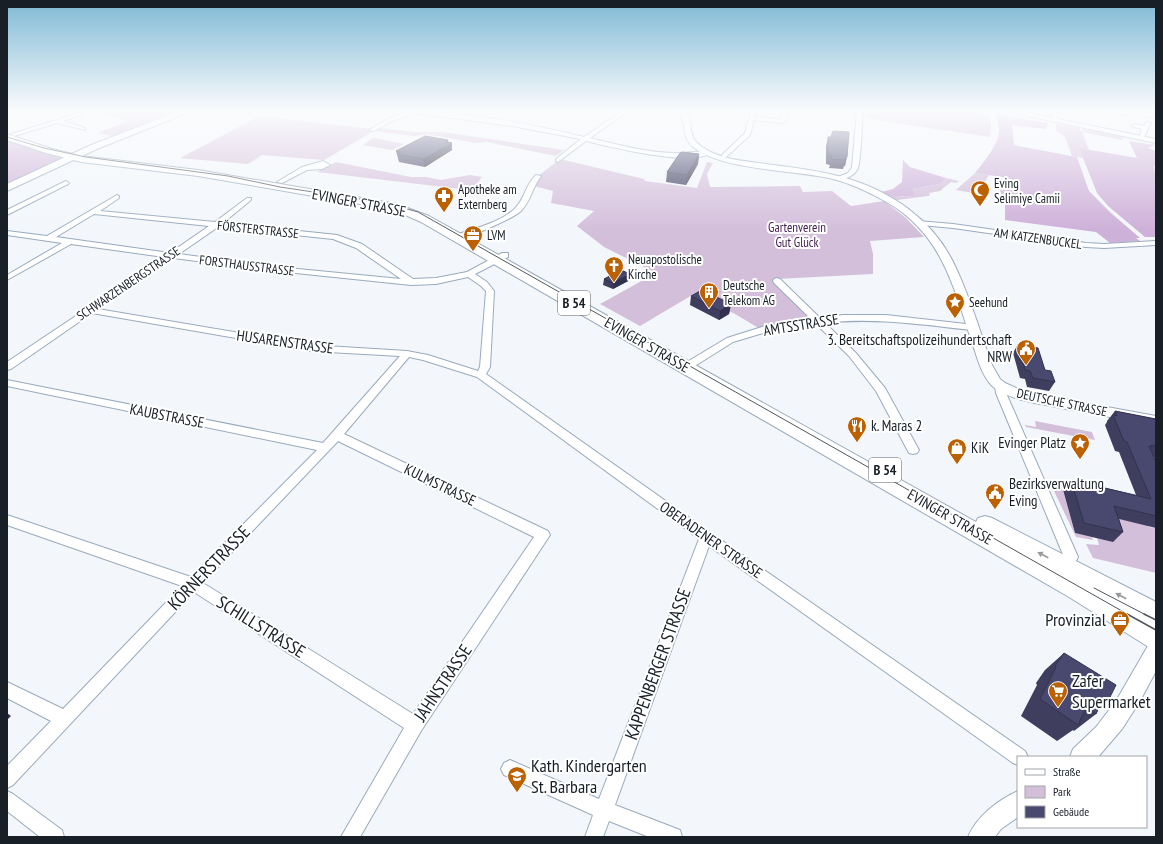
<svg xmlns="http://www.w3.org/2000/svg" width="1163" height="844" viewBox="0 0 1163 844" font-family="'PT Sans Narrow',sans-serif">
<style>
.green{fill:#d4bfdb}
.forest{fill:#ceb1d9}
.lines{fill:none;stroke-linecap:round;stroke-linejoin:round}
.minor-casing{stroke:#99aabe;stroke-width:2}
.tertiary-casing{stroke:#99aabe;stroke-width:2}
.secondary-casing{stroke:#99aabe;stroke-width:2}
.primary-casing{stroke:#99aabe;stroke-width:2}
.minor{fill:#fff;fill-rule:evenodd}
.tertiary{fill:#fff;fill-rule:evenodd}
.secondary{fill:#fff;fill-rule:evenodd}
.primary{fill:#fff;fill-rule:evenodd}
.tram-far1{stroke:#50575d;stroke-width:1}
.tram{stroke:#50575d;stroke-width:1.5}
.wall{fill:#3f3e5f}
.shaded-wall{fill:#33324e}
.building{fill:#49486f;stroke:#33324e}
.oneway{fill:#979a9d}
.labels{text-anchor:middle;stroke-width:4;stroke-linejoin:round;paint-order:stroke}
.far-poi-label{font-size:13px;fill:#181f26;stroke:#fff;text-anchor:start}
.far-park-label{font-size:13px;fill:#431d4f;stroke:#fff}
.far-street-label{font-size:13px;fill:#181f26;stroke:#fff}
.shield{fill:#fff;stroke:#5d6267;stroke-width:1}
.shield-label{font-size:14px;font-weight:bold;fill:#181f26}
.street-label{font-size:15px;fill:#181f26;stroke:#fff}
.poi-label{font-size:15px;fill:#181f26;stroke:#fff;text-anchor:start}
.near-street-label{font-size:18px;fill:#181f26;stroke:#fff}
.near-poi-label{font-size:18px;fill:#181f26;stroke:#fff;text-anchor:start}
</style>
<rect width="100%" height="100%" fill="#f3f7fb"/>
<path class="green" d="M91 111H176L113 136 97 133 129 121Z
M866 111H969L990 116 991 126 990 137 896 123 865 117Z
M260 116 373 129 379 128 415 132H442L564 150 556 156 487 142 476 143 426 134 416 136 374 131 324 160 262 155 248 164 180 158Z
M1056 124 1080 128 1079 131 1082 132 1083 129 1123 137V139L1122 140 1082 132 1089 150 1079 148 1083 158 1072 156 1065 137 1056 130Z
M374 138 404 144 392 150 362 145Z
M560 159 644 179 645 181 697 188 707 162 713 163 707 174 710 187 800 186 803 192 832 191 851 206 884 201 906 218 924 237 870 241 873 254V274L777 279 817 321 762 330 735 314 694 294 640 326 600 304 656 273 604 247 577 226 594 211 551 203 553 191 530 185 538 176Z
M336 162 411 177H426L441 180 470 175 482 177 475 186 491 190 486 192 317 172Z
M975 173 989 175 983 185 984 195 956 190Z
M946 178 959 181 956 183 951 182 940 191 929 193 930 195 928 196 897 200 881 192 894 197 912 196V189L940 184Z
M1035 421 1092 432 1095 440 1026 427 1025 425 1036 427Z
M1052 487H1077L1063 491 1075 533 1092 537 1093 540 1076 537Z
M1105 516 1148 525 1149 527 1156 528V573L1093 558 1086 544 1099 545 1097 538Z"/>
<path class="forest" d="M997 115 1049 123 1045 129 1012 125 1014 145 1077 157 1089 191 1111 213 1140 238H1136L1140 241 1110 243 1096 232 1005 220V200L1001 198 1000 188 1008 178 975 173C983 163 1000 143 999 129 999 125 997 121 996 117Z
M7 140 61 158 51 164 7 185Z
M1129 141 1155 145 1148 148 1156 151V162L1154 167 1156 180V237H1145L1108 206 1097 193 1079 148 1137 158Z
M903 160 910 167 946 178 940 184 912 189 914 194 912 196 894 197 881 192 893 189 902 182Z"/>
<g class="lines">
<g class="minor-casing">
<path id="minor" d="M407 111C466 111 527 123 584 137L622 111H628L590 138C619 145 648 153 678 153 685 153 706 150 711 153 691 167 611 147 586 141L558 162 556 161V159L581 139 512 126 414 113 390 122 374 131 369 130 386 120Z
M751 111H757L755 117 781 119 783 111H789L788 118 783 123 754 120 750 135 726 157H722V155L745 133Z
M857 111H863C862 123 861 159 858 168 855 175 846 180 838 179V177L848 173 852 167Z
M1051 111H1056L1058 122 1053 121Z
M1110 111H1129L1130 113 1127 115Z
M79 113 84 114 63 121 85 128V130L57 123 14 136 11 134Z
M1146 113 1156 115V119L1144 116 1143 115Z
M1146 122 1151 123 1143 139H1139L1142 129 1131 126 1134 124 1144 126Z
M323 161 330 165 322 169 307 170 282 183 277 182 302 167Z
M536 175 541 176C533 186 531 201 521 211 514 218 465 240 456 239V235C473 229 506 221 517 206 525 197 526 184 536 175Z
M66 181 69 183 68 184 7 215V210Z
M117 195 119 196V198L100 211 215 222 247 198H251V200L223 223 337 235 362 244 413 279 436 278 467 272 502 253H508V257L475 274 487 282 494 291 490 367 486 374 711 533 1025 751 1028 757H1018V765L1013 763 709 546 615 805 680 830 682 837H649L609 821 603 837H585L593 815 504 775 501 769 504 763 510 760 599 799 699 539 477 377 423 360 409 357 344 434 548 531 550 535 421 731 360 837H341L404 728 194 592 13 785 7 788V766L51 721 7 698V682L63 709 182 586 7 525V515L191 577 317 450 7 386V380L323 443 400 356 310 351 92 313 11 369 7 370V362L164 257 71 244 7 280V275L62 243 7 235V231L47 236ZM94 214 209 226 170 253 56 237ZM218 227 333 239 356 248 401 279 267 266 179 254ZM173 258 267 270 411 285 436 284 468 277 481 286 486 291 480 367 478 371 428 355 407 351 310 345 98 309ZM338 441 534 537 413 714 203 583Z
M918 221 953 224 1086 243 1104 244 1156 241V245L1104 248 1086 247 953 228 921 225H918Z
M777 278 780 279 820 318 843 315H886L975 325 977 327 975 329 972 330C923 325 874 317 825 323L855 352 885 388 919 450 917 453 913 454 909 453 876 391 849 356 816 324 763 333 733 342 690 369H682L681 367 682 365 727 338 762 327 811 319 774 283 773 281 774 279Z
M1000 383 1005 386 1006 393 1078 557 1076 561 1071 563 1066 561 1064 557 996 393 995 386Z
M7 791 13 794 62 830 64 837H40L7 811Z"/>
</g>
<g class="tertiary-casing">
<path id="tertiary" d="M679 111H686C693 121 688 133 696 142 716 161 748 161 774 165 797 168 820 171 842 177 890 190 934 220 955 266 970 297 980 332 992 365L1000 379 1005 383 1025 392 1156 416V426C1126 420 1096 414 1066 409 1043 404 1016 402 996 389 984 381 978 361 974 348 954 291 945 238 890 204 871 193 851 183 829 178 792 170 719 170 692 146 681 136 687 122 679 111Z
M1004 111H1019L1156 139V143Z
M1156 641V671L1140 701 1122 729 1098 757H1070L1073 749 1096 727 1116 701 1149 644Z
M1018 791V817L1001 829 995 837H968C977 816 998 800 1018 791Z"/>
</g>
<g class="secondary-casing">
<path id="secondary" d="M180 111H192L97 149 7 191V184L91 145Z"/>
</g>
<g class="primary-casing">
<path id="primary" d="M7 134 52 149 81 156 198 170 397 204 429 216 976 522 978 518 985 516 992 518 1156 602V649L1147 646 1069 597 421 222 394 210 198 176 81 162 46 153 7 140Z"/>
</g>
<use href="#minor" class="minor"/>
<use href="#tertiary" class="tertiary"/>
<use href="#secondary" class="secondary"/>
<use href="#primary" class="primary"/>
<path class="tram-far1" d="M7 137 44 148 86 157 228 176 280 187 387 203 418 212 1129 615
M1094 588 1146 615"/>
<path class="tram" d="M1127 614 1156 630
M1144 614 1156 620"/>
</g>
<path class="wall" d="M849 132 845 166H844L843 169 829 168 830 165 826 164V146L828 137H831Z
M449 142 452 143V150L425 167 399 162 396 151Z
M699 154 698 164 686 185 666 182 667 172Z
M630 274V280L613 289 603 285 604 279Z
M691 296 731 304 729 314 719 320 690 305Z
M1018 344 1045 370 1055 382 1049 391 1027 387 1025 379 1020 378 1013 353Z
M1115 411 1156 419V456L1154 458 1156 462V528L1119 519 1123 532 1113 542 1075 533 1063 490 1071 480 1136 495 1119 452 1115 451 1105 425 1107 422V421Z
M1064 653 1108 701 1099 708 1096 714 1074 731 1073 730 1057 741 1021 716 1037 685 1036 683 1045 670Z"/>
<path class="shaded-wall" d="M448 140 449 144 452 143V150L425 167 423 159 445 142Z
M699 154 698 164 686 185 687 175Z
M847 157 845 166H844L845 158Z
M630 274V280L613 289V283Z
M731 304 729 314 719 320 720 311Z
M7 713 11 716 7 720Z"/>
<path class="building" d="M833 131 849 132 847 157 845 158V160L831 159 832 156 828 155V137H831Z
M425 136 448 140 445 142 452 143 423 159 397 154 401 152 396 151Z
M682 152 699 154 687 175 667 172 680 153Z
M621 270 630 274 613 283 604 279Z
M702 290 731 304 720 311 691 296Z
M1018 344 1038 348 1045 370 1051 371 1055 382 1033 378 1030 371 1025 370Z
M1115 411 1156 419V446L1151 445 1152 447 1149 446 1156 462V516L1114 506 1123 532 1084 523 1071 480 1151 499 1127 442 1124 441 1113 415 1117 416Z
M1064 653 1116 685 1108 701 1103 698 1096 714 1086 708 1078 725 1040 699 1056 667 1055 666Z"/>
<defs><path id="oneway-solid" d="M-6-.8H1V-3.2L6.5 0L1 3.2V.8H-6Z"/></defs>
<g class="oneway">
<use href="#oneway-solid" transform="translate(1043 555) rotate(-152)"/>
<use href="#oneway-solid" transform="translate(1121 596) rotate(-152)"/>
</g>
<linearGradient id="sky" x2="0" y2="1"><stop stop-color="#7fb9d5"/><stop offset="0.48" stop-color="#fafbfd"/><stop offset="1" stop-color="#fafbfd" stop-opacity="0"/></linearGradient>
<rect width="1163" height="230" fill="url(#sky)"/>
<defs>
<g id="mosque-pin" transform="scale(1)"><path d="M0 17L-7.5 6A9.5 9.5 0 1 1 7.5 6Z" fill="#bb6101" stroke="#fff"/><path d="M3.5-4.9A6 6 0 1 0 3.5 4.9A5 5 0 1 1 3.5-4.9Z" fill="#fff"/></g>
<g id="pharmacy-pin" transform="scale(1)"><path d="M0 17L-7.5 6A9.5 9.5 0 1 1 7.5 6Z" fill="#bb6101" stroke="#fff"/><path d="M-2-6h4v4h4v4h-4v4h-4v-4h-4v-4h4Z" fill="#fff"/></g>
<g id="office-pin" transform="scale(1)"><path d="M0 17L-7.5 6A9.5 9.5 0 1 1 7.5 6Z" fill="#bb6101" stroke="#fff"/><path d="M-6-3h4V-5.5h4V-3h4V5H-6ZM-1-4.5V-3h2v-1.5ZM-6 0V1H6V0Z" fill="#fff"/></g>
<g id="church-pin" transform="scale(1)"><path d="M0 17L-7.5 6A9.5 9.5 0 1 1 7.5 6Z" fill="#bb6101" stroke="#fff"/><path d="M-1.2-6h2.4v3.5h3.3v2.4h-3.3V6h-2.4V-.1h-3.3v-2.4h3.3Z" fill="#fff"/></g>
<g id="building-pin" transform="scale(1)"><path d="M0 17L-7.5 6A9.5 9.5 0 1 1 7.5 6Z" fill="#bb6101" stroke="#fff"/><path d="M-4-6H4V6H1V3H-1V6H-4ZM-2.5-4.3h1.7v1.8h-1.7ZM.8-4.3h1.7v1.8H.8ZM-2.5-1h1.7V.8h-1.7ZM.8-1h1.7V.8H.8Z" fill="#fff"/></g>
<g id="sight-pin" transform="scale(1)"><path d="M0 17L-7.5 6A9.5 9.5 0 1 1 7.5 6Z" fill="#bb6101" stroke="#fff"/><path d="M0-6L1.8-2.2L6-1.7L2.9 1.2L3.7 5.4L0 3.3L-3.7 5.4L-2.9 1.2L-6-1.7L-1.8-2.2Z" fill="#fff"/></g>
<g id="civic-pin" transform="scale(1)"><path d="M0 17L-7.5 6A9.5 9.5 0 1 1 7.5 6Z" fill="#bb6101" stroke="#fff"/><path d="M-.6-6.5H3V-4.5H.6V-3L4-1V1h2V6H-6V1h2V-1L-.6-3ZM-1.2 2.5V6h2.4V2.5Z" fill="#fff"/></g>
<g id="restaurant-pin" transform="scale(1)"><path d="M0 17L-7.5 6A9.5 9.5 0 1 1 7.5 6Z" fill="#bb6101" stroke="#fff"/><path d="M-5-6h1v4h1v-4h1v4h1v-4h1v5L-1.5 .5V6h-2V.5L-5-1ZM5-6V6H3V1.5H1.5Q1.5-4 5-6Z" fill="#fff"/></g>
<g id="shop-pin" transform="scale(1)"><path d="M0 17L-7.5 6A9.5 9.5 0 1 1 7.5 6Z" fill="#bb6101" stroke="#fff"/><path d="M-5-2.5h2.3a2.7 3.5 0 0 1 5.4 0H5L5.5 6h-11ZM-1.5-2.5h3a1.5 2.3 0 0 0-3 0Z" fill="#fff"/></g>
<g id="supermarket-pin" transform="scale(1)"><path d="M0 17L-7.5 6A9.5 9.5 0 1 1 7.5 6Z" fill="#bb6101" stroke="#fff"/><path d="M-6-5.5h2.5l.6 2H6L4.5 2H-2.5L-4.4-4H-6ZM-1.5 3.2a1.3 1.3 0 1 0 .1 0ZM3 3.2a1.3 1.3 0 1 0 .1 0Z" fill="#fff"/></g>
<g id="school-pin" transform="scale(1)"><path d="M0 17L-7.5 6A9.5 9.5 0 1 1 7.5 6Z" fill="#bb6101" stroke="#fff"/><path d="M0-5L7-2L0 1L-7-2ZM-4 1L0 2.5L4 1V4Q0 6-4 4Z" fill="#fff"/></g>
</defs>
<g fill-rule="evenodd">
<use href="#mosque-pin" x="980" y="190"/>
<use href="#pharmacy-pin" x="444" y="196"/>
<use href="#office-pin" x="473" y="235"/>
<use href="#church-pin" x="614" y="266"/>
<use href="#building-pin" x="709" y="292"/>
<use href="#sight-pin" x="955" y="302"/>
<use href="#civic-pin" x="1026" y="349"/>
<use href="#restaurant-pin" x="857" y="426"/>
<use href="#sight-pin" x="1080" y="443"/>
<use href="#shop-pin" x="957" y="448"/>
<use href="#civic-pin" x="995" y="493"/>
<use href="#office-pin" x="1120" y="620"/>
<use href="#supermarket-pin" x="1058" y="691"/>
<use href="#school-pin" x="517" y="776"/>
</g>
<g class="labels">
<g class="far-poi-label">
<text x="994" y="188">Eving<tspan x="994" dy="15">Selimiye Camii</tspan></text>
<text x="458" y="194">Apotheke am<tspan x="458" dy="15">Externberg</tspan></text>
<text x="487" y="240">LVM</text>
<text x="628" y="264">Neuapostolische<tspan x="628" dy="15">Kirche</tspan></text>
<text x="723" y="290">Deutsche<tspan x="723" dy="15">Telekom AG</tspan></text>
<text x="969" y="307">Seehund</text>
</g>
<g class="far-park-label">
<text x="797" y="232">Gartenverein<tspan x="797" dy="15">Gut Glück</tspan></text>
</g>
<g class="far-street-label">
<text transform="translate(258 229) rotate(6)" y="5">FÖRSTERSTRASSE</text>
<text transform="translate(1038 238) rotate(8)" y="5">AM KATZENBUCKEL</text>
<text transform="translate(247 265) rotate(7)" y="5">FORSTHAUSSTRASSE</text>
<text transform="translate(128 283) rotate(-34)" y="5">SCHWARZENBERGSTRASSE</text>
<text transform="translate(1062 402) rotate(12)" y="5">DEUTSCHE STRASSE</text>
</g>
<g class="shield">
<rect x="558" y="291" width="32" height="24" rx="3"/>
<rect x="869" y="458" width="32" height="24" rx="3"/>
</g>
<g class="shield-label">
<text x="574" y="308">B 54</text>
<text x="885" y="475">B 54</text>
</g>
<g class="street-label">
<text transform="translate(359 203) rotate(11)" y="5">EVINGER STRASSE</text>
<text transform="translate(801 325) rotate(-9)" y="5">AMTSSTRASSE</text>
<text transform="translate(285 342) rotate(8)" y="5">HUSARENSTRASSE</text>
<text transform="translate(647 345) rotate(30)" y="5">EVINGER STRASSE</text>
<text transform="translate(167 416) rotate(11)" y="5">KAUBSTRASSE</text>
<text transform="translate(440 485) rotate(26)" y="5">KULMSTRASSE</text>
<text transform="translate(950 517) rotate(30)" y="5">EVINGER STRASSE</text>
<text transform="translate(711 540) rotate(35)" y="5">OBERADENER STRASSE</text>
</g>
<g class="poi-label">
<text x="1012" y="345" text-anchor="end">3. Bereitschaftspolizeihundertschaft<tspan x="1012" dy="17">NRW</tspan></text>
<text x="871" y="431">k. Maras 2</text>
<text x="1066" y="448" text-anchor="end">Evinger Platz</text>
<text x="971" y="453">KiK</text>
<text x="1009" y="489">Bezirksverwaltung<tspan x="1009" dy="17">Eving</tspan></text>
</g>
<g class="near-street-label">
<text transform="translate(209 568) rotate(-46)" y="6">KÖRNERSTRASSE</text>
<text transform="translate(261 627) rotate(32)" y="6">SCHILLSTRASSE</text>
<text transform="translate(658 664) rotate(-70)" y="6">KAPPENBERGER STRASSE</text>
<text transform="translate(443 683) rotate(-56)" y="6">JAHNSTRASSE</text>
</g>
<g class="near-poi-label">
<text x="1106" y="626" text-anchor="end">Provinzial</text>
<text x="1072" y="687">Zafer<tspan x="1072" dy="21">Supermarket</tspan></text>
<text x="531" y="772">Kath. Kindergarten<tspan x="531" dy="21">St. Barbara</tspan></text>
</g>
</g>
<rect width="1163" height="844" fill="none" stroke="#181f26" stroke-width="16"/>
<rect x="1017" y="756" width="130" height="72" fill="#ffffff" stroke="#a3a5a8"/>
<rect x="1025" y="769" width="20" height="6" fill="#ffffff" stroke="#a3a5a8"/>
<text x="1053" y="776" font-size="12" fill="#181f26">Straße</text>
<rect x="1025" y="786" width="20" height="12" fill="#d4bfdb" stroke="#a3a5a8"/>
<text x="1053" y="796" font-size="12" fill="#181f26">Park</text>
<rect x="1025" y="806" width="20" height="12" fill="#49486f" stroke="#a3a5a8"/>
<text x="1053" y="816" font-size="12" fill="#181f26">Gebäude</text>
</svg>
